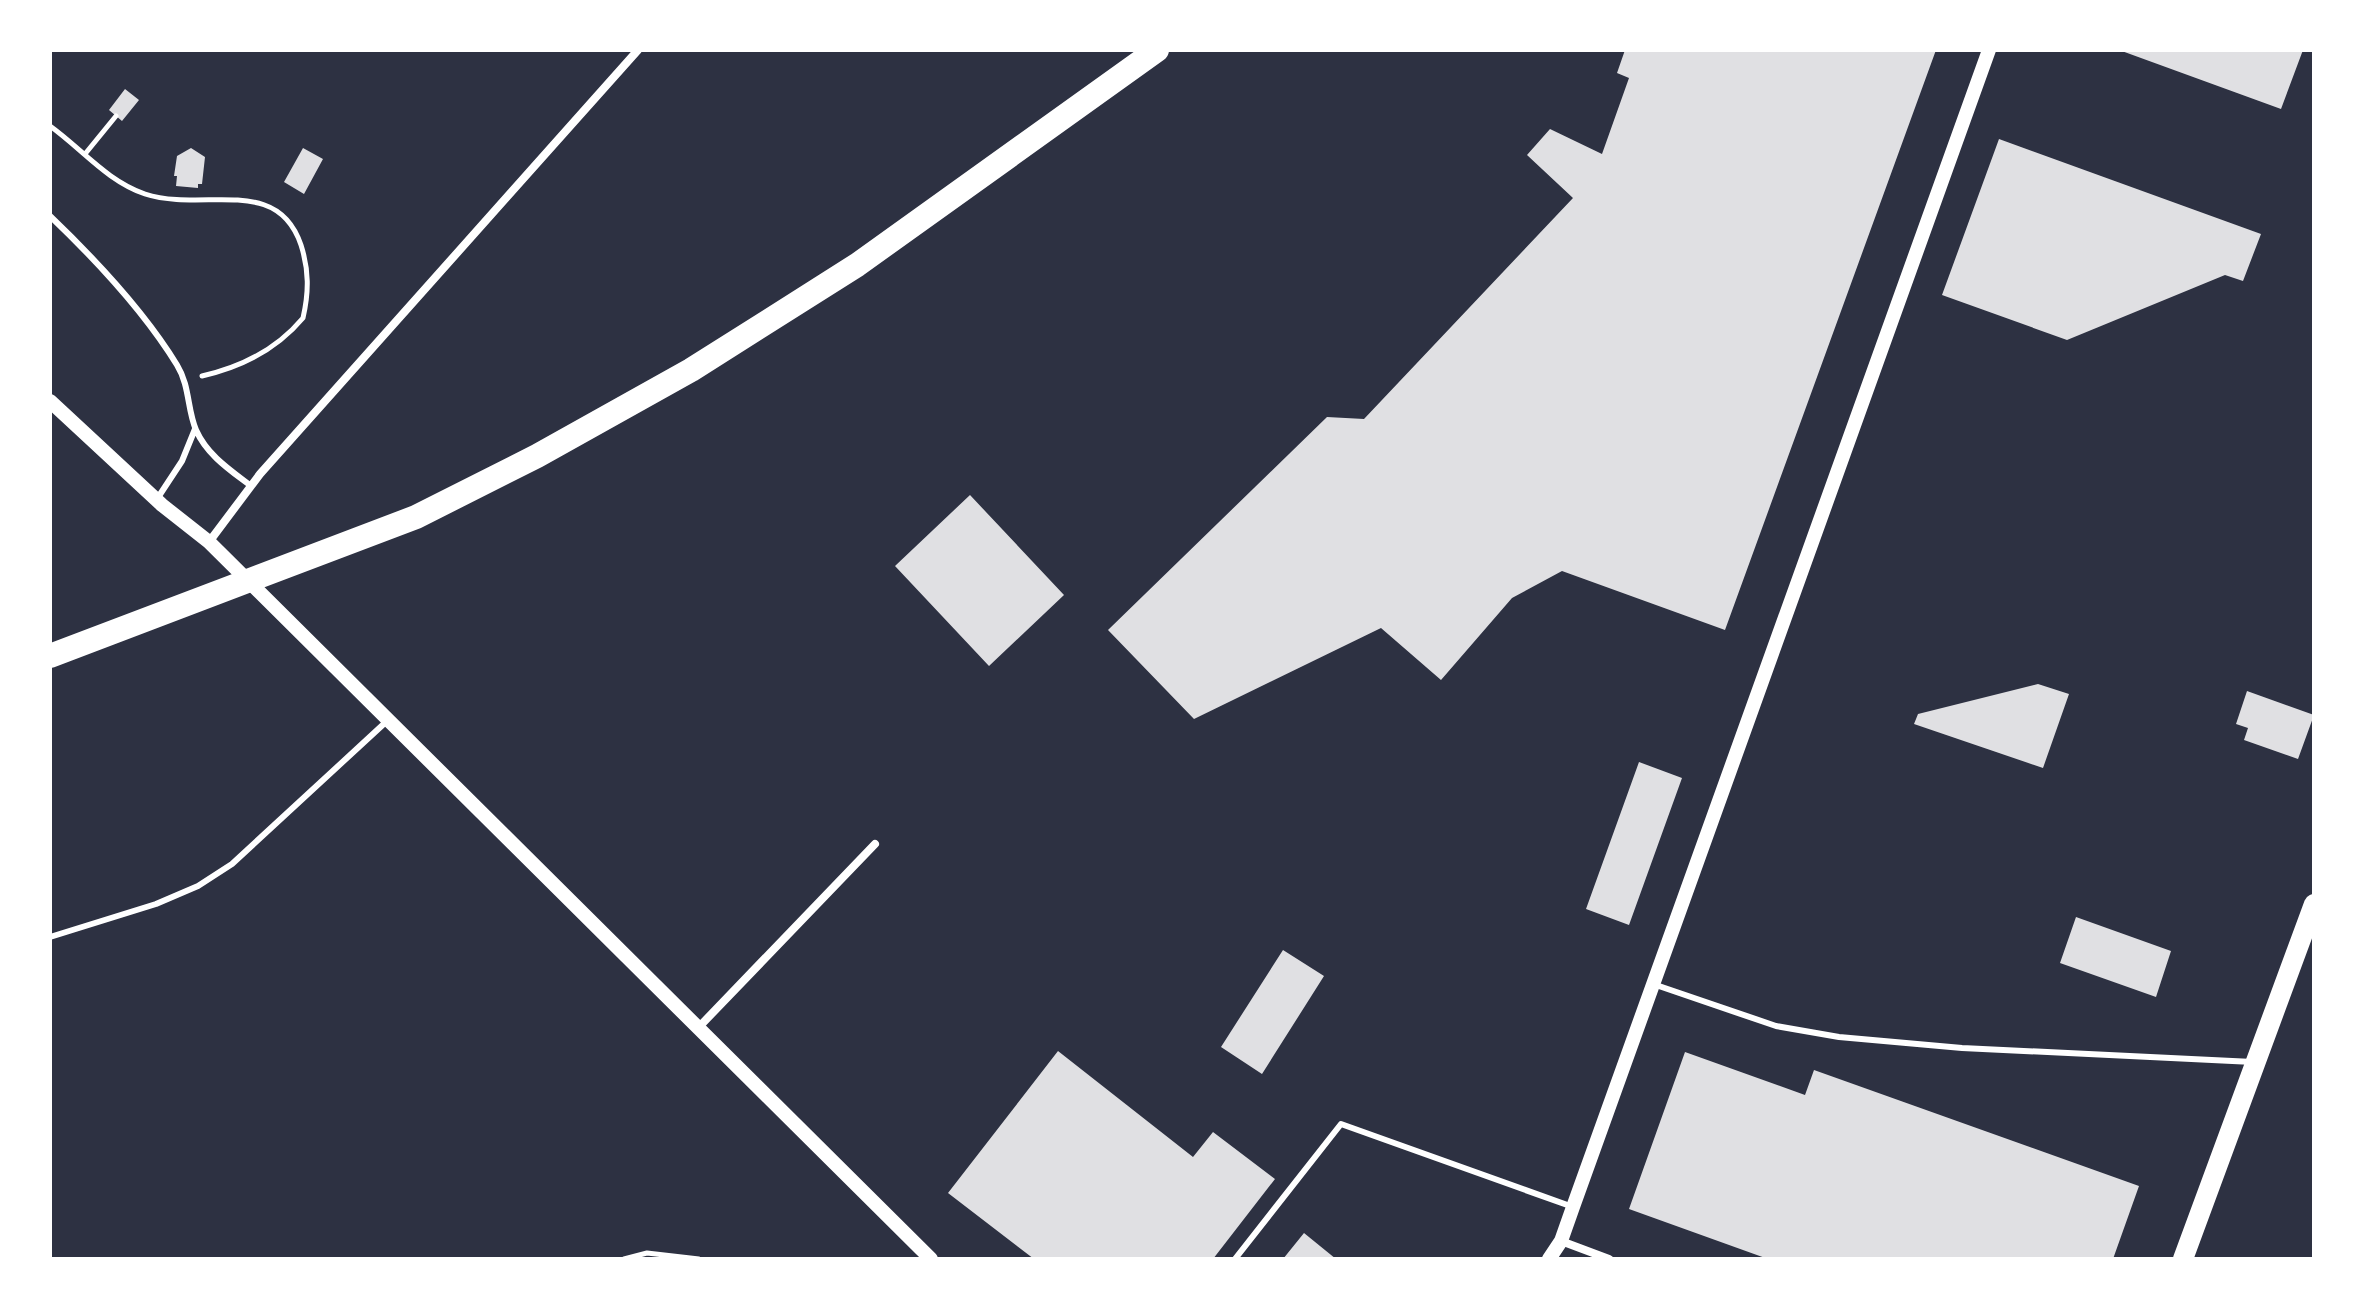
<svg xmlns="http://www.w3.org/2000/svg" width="2364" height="1309" viewBox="0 0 2364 1309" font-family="Lato,sans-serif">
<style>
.building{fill:#e0e0e3}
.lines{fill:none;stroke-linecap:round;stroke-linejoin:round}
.path{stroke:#fff;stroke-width:5}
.service{stroke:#fff;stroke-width:6}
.minor{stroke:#fff;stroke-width:8}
.tertiary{stroke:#fff;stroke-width:14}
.primary{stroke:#fff;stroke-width:20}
.motorway{stroke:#fff;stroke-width:24}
</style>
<rect width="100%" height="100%" fill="#2d3142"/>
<path class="building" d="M1625 50H1936L1725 630 1562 571 1512 598 1441 680 1381 628 1194 719 1108 630 1327 417 1364 419 1573 198 1527 155 1550 129 1602 154 1629 78 1617 73Z
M2119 50H2303L2281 109Z
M125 89 139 100 122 121 109 110Z
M1999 139 2261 234 2243 281 2225 275 2067 340 1942 295Z
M191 148 205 157 202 184H198V188L176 186 177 176H174L177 156Z
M303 148 323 159 304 194 284 182Z
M970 495 1064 595 989 666 895 566Z
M2038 684 2069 694 2043 768 1914 724 1918 714Z
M2247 691 2314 715 2298 759 2244 740 2248 728 2236 724Z
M1639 762 1682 778 1629 925 1586 909Z
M2076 917 2171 951 2156 997 2060 963Z
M1283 950 1324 976 1262 1074 1221 1047Z
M1058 1051 1193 1157 1213 1132 1275 1179 1213 1259H1034L948 1193Z
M1685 1052 1805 1095 1814 1070 2139 1186 2113 1259H1768L1629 1209Z
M1304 1233 1336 1259H1283Z"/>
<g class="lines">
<path class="path" d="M50 126C82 149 107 181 145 194 204 213 277 174 301 245 309 270 309 292 303 318 277 349 242 367 202 376
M85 154 116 116
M624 1259 647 1253 699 1259"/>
<path class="service" d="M50 216C96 260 144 311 177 365 190 386 187 409 196 430 207 455 230 470 251 486
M157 499 182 461 195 429
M50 937 156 904 198 886 232 864 387 721
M1653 984 1776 1026 1839 1037 1962 1048 2253 1062
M1235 1259 1341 1124 1573 1207"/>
<path class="minor" d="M209 542 260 474 638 50
M698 1028 875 844
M1561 1241 1609 1259"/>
<path class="tertiary" d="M50 401 162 505 209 542 931 1259
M1549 1259 1561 1241 1573 1207 1989 50"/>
<path class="primary" d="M2183 1259 2314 904"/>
<path class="motorway" d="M50 656 416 517 537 456 691 370 857 265 1157 50"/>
</g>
<rect width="2364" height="1309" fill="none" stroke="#ffffff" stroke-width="104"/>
</svg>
